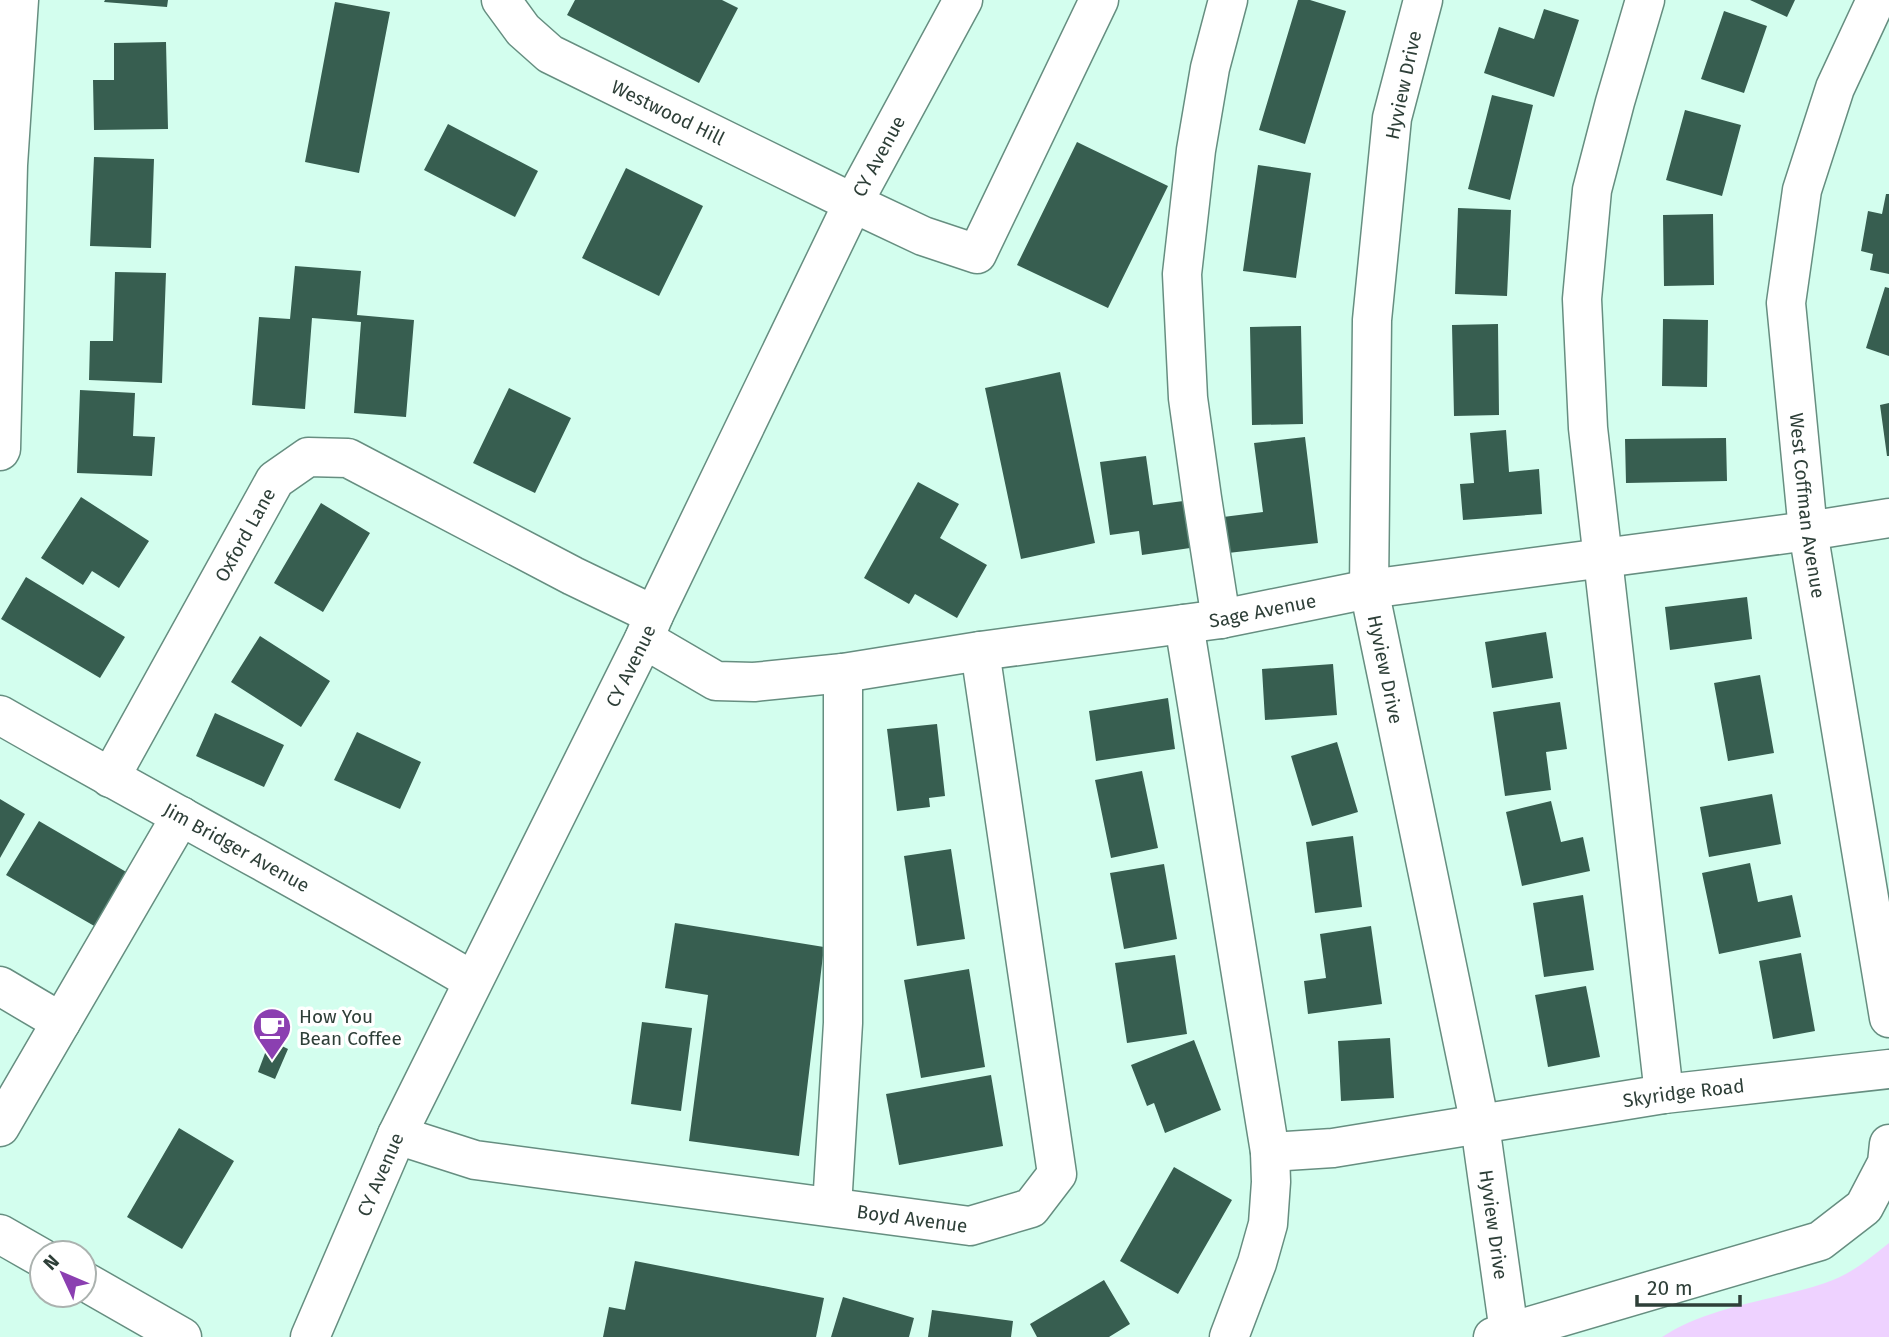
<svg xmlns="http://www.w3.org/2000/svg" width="1889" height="1337" viewBox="0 0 1889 1337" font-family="'Fira Sans',sans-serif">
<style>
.green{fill:#eed2ff}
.building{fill:#375e50}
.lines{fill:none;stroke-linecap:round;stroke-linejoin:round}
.minor-casing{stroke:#668e80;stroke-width:41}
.major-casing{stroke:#668e80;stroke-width:41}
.minor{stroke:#fff;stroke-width:38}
.major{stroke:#fff;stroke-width:38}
.labels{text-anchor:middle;stroke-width:7;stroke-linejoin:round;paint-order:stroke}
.street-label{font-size:19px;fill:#2e3f38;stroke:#fff}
.poi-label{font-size:19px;fill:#2e3f38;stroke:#fff;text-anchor:start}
</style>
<rect width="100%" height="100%" fill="#d3feee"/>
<path class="green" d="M1889 1243V1337H1662C1710 1306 1771 1301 1825 1283 1850 1275 1869 1259 1889 1243Z"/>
<path class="building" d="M105 0H168L167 7 104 2Z
M575 0H722L738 8 699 83 567 15Z
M1298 0H1310L1346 11 1305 144 1259 130Z
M1750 0H1795L1787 17Z
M335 2 390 12 359 173 305 162Z
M1544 9 1579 20 1554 97 1484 73 1499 27 1534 39Z
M1724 11 1767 26 1744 93 1701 79Z
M166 42 168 129 94 130 93 80H114V43Z
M1492 95 1533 105 1510 200 1468 189Z
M1685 110 1741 125 1722 196 1666 180Z
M448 124 538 171 515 217 424 170Z
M1077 142 1168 186 1108 308 1017 265Z
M94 157 154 159 151 248 90 246Z
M1258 165 1311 173 1296 278 1243 271Z
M626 168 703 206 659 296 582 258Z
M1886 194H1889V274L1870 270 1873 254 1861 251 1868 211 1882 214Z
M1458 208 1511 210 1507 296 1455 294Z
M1713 214 1714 285 1664 286 1663 215Z
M295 266 361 271 357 315 414 320 406 417 354 413 361 322 312 318 305 409 252 405 259 317 290 319Z
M115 272 166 273 162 383 89 380 90 341H113Z
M1885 287 1889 288V356L1866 348Z
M1663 319 1708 320 1707 387 1662 386Z
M1498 324 1499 415 1454 416 1452 325Z
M1301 326 1303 424 1252 425 1250 327Z
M1060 372 1095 543 1021 559 985 388Z
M509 388 571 418 535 493 473 463Z
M80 390 135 393 133 436 155 437 152 476 77 473Z
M1889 403V456H1887L1880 405Z
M1506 430 1509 472 1539 469 1542 514 1463 520 1460 484 1474 483 1470 433Z
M1305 437 1318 543 1228 553 1223 517 1263 512 1254 443Z
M1726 438 1727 481 1626 483 1625 439Z
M1146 456 1153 505 1191 500 1197 547 1142 555 1139 531 1110 535 1100 462Z
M918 482 959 504 940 538 987 565 957 618 915 594 909 604 864 578Z
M81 497 149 541 119 588 92 571 83 585 41 558Z
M321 503 370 533 323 612 274 583Z
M26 577 125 637 100 678 1 619Z
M1747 597 1752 639 1670 650 1665 607Z
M1546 632 1553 678 1492 688 1485 642Z
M260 636 330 681 301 727 231 682Z
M1333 664 1337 715 1265 720 1262 669Z
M1760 675 1774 753 1728 761 1714 683Z
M1168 698 1175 749 1096 761 1089 711Z
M1560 702 1567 749 1546 752 1551 790 1505 796 1493 712Z
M215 713 284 745 264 787 196 756Z
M937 724 945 796 929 798 930 807 897 811 887 729Z
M357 732 421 762 400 809 334 780Z
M1337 742 1358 812 1312 826 1291 756Z
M1142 771 1158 848 1111 858 1095 780Z
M1772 794 1781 844 1709 857 1700 807Z
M0 799 25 814 0 858Z
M1551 801 1561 842 1583 837 1590 871 1522 886 1506 812Z
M39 821 128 873 96 927 6 875Z
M1353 836 1362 907 1315 913 1306 842Z
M951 849 965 939 917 946 904 856Z
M1750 863 1758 902 1792 895 1801 937 1719 954 1702 873Z
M1164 864 1177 939 1124 949 1110 873Z
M1583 895 1594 970 1544 977 1533 903Z
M675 923 824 947 799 1156 689 1141 708 995 665 988Z
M1371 926 1382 1004 1308 1014 1304 981 1326 978 1320 934Z
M1801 953 1815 1031 1773 1039 1759 961Z
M1175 955 1187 1034 1127 1043 1115 963Z
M969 969 985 1067 921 1078 904 980Z
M1586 986 1600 1057 1548 1067 1535 995Z
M642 1022 692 1028 681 1111 631 1104Z
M1390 1038 1394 1098 1341 1101 1338 1041Z
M270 1040 288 1049 275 1079 258 1072Z
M1194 1040 1221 1110 1165 1133 1154 1103 1147 1106 1131 1065Z
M991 1075 1003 1146 899 1165 886 1094Z
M179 1128 234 1161 182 1249 127 1217Z
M1174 1167 1232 1200 1178 1294 1120 1261Z
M635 1261 824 1298 816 1337H603L609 1307 625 1310Z
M1104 1280 1130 1324 1109 1337H1037L1030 1324Z
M843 1297 914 1318 909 1337H831Z
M932 1310 1013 1321 1011 1337H928Z"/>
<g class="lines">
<g class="minor-casing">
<g id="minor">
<path id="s1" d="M501 0 523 30 550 54 853 203 923 236 977 254 1099 0"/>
<path id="s2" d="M1423 0 1392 118 1372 320 1369 589 1480 1125 1509 1332 1514 1337"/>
<path d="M1645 0 1615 102 1592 190 1582 299 1588 428 1664 1094"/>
<path id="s3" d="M1876 0 1835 88 1802 190 1786 303 1808 531 1889 1018"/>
<path d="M0 451 1 449 8 165 19 0"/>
<path d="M1221 619 1202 498 1188 398 1182 274 1196 150 1210 68 1228 0"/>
<path d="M1184 624 1270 1152 1271 1182 1268 1224 1257 1263 1229 1337"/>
<path id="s4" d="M644 639 716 681 754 682 843 673 980 651 1221 619 1369 589 1808 531 1889 518"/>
<path id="s5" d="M0 715C157 805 317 889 473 981"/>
<path id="s6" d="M110 778 275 480 308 457 348 458 573 576 654 615"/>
<path d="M0 986 61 1022"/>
<path d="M0 1127 181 816"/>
<path id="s7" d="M397 1135 475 1160 970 1226 1031 1208 1057 1174 980 651"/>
<path id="s8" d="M1270 1152 1333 1148 1664 1094 1889 1069"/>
<path d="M832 1207 843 1023V673"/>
<path d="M0 1234 42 1258"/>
<path d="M84 1281 182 1337"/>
<path d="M1493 1337 1820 1241 1864 1207 1887 1163 1889 1144"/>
</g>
</g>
<g class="major-casing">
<g id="major">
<path id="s9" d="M310 1337 397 1135 644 639 654 615 853 203 963 0"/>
</g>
</g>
<use href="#minor" class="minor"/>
<use href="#major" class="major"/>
</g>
<defs>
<g id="cafe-pin" transform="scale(2.0125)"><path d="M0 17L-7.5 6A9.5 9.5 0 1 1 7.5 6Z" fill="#8b3fb1" stroke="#fff"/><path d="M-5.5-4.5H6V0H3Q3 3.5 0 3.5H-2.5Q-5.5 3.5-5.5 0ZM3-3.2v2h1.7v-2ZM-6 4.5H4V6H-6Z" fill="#fff"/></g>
</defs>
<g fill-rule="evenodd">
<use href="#cafe-pin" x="272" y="1027"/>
</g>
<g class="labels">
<g class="street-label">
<text transform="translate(1403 85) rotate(-78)" y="7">Hyview Drive</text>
<text dy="7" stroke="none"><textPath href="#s1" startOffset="205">Westwood Hill</textPath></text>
<text dy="7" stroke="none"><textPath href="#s9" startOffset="1311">CY Avenue</textPath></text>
<text dy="7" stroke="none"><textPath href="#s3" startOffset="522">West Coffman Avenue</textPath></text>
<text dy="7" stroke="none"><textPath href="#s6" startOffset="278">Oxford Lane</textPath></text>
<text dy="7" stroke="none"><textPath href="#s4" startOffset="635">Sage Avenue</textPath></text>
<text dy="7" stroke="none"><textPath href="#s9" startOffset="744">CY Avenue</textPath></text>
<text dy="7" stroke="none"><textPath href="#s2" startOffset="676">Hyview Drive</textPath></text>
<text dy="7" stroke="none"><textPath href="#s5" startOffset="271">Jim Bridger Avenue</textPath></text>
<text dy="7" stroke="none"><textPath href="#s8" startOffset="418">Skyridge Road</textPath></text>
<text dy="7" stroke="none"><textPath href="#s9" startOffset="177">CY Avenue</textPath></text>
<text dy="7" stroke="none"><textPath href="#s7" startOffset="523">Boyd Avenue</textPath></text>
<text dy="7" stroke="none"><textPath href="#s2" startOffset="1242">Hyview Drive</textPath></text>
</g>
<g class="poi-label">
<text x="299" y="1023">How You<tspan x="299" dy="22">Bean Coffee</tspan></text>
</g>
</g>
<g transform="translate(63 1274) rotate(314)"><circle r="33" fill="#ffffff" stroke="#abb2af" stroke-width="2"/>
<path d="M0-5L12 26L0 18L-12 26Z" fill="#8b3fb1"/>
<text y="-10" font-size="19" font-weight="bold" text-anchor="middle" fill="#2e3f38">N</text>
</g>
<path d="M1637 1295v10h103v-10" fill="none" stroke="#2e3f38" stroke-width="3.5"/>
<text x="1647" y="1295" font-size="21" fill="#2e3f38" stroke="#ffffff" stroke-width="5" paint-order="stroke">20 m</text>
</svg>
